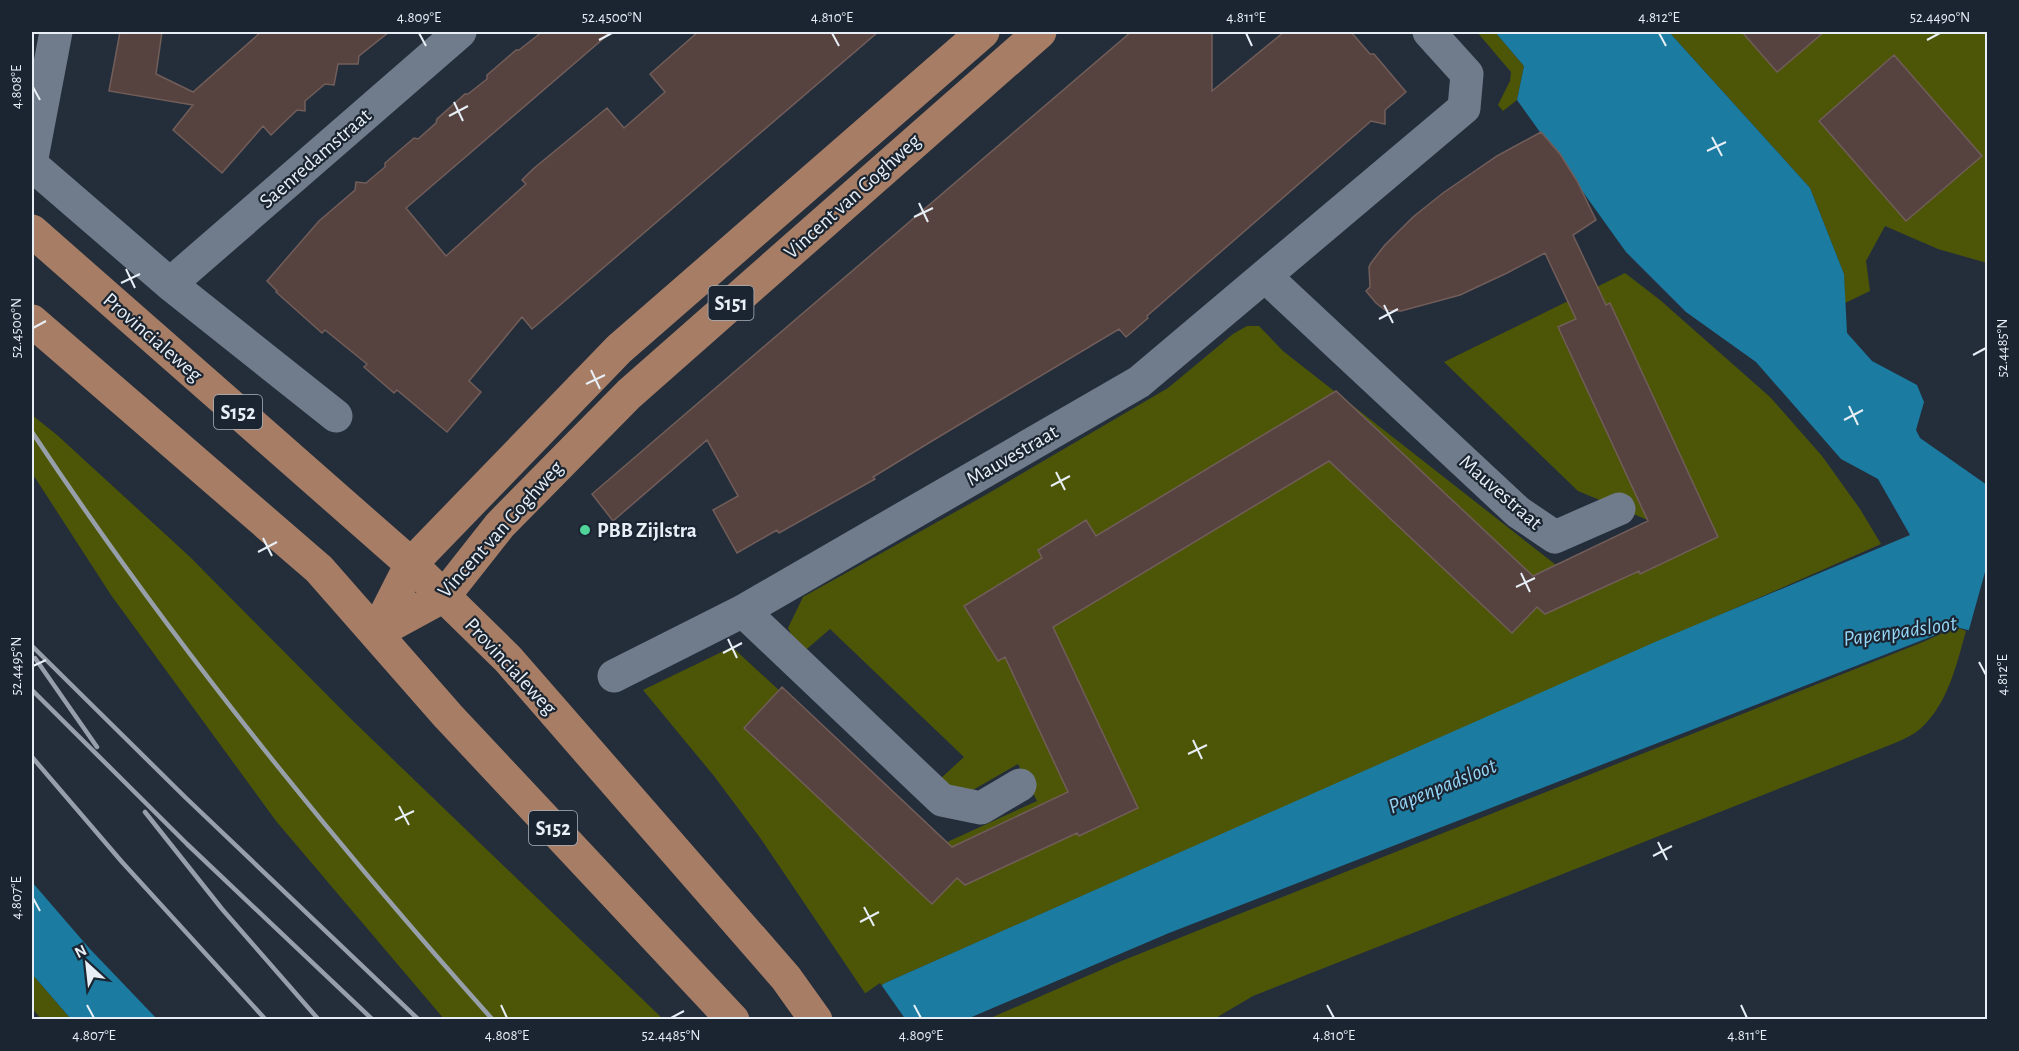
<svg xmlns="http://www.w3.org/2000/svg" width="2019" height="1051" viewBox="0 0 2019 1051" font-family="'Alegreya Sans',sans-serif">
<style>
.green{fill:#4d5607}
.water{fill:#1c7ba1}
.pier{fill:#242e3b}
.building{fill:#56433f;stroke:#715d59;stroke-width:1.5}
.lines{fill:none;stroke-linecap:round;stroke-linejoin:round}
.minor{stroke:#707c8b;stroke-width:33}
.major{stroke:#a77e65;stroke-width:33}
.rail{stroke:#979faa;stroke-width:4.5}
.ticks{fill:none;stroke:#e7eef6;stroke-width:2}
.poi-dot{fill:#4fd399;stroke:#1a2531;stroke-width:2}
.labels{text-anchor:middle;stroke-width:4.5;stroke-linejoin:round;paint-order:stroke}
.shield{fill:#1a2531;stroke:#aab2bb;stroke-width:1.5}
.shield-label{font-size:20px;font-weight:bold;fill:#e7eef6}
.street-label{font-size:21px;fill:#e7eef6;stroke:#1a2531}
.poi-label{font-size:21px;font-weight:bold;fill:#e7eef6;stroke:#1a2531;text-anchor:start}
.water-label{font-size:22px;font-style:italic;fill:#95d5f6;stroke:#1a2531}
.neatline{fill:none;stroke:#e7eef6;stroke-width:2}
.ticks-label{font-size:15px;text-anchor:middle;fill:#e7eef6}
</style>
<rect width="100%" height="100%" fill="#242e3b"/>
<path class="green" d="M1477 32H1495L1524 66 1517 100 1503 111 1498 105 1510 81 1511 72Z
M1669 32H1759L1776 51 1799 32H1987V263L1938 249 1885 226 1866 261 1870 291 1845 303 1844 274 1810 188Z
M1625 273 1660 300 1770 397 1822 456 1860 509 1881 544 885 983 867 996 761 839 714 776 643 690 732 647 945 843 1037 801 1018 764 959 798 939 780 964 757 830 629 801 654 788 628 803 597 982 497 1168 388 1233 334 1247 326H1259L1283 351 1556 565 1650 521 1578 491 1444 362Z
M32 415 57 435 189 556 352 720 663 1019H444L276 821 111 595 32 473Z
M1956 627 1966 631C1956 666 1948 704 1920 729 1913 735 1904 739 1895 743L1253 996 1214 1019 986 1020 1119 962 1923 642Z
M32 974 71 1019H41L32 1008Z"/>
<path class="water" d="M1495 32H1669L1810 188 1844 274 1847 333 1872 361 1917 385 1924 402 1916 430 1920 438 1987 485V635L1956 627 1169 933 967 1019 832 1020 885 983 1655 642 1910 535 1878 479 1841 459 1756 362 1686 312 1626 252 1517 100 1524 66Z
M32 882 89 948 157 1019H71L32 974Z"/>
<path class="pier" d="M1987 565H1988V638L1968 633Z
M880 983 906 1020H829L831 1017Z"/>
<path class="building" d="M120 32H162L156 74 193 92 261 32H389L359 56 358 64H338L334 85 325 84 305 101V111L297 110 271 135 263 126 222 173 173 130 193 105 109 91Z
M542 32H611L406 208 446 256 526 184 522 180 533 169 607 108 624 128 665 92 650 74 698 32H878L532 329 522 317 469 381 481 392 447 432 397 390 394 393 364 367 367 364 325 330 322 333 276 292 277 291 267 281 319 221 355 190 356 182 366 183 385 167V163L414 138 418 139 436 123 437 119 465 94H468L487 79V75L516 50H519Z
M1131 32H1212V91L1284 32H1351L1370 54H1374L1406 92 1385 110V124L1371 121 1147 316 1148 318 1126 337 1119 329 927 444 873 477 875 479 779 533 777 530 737 553 713 510 738 496 707 440 613 521 592 494Z
M1742 32H1824L1777 72Z
M1894 55 1982 156 1906 221 1819 121Z
M1541 132 1560 154 1577 181 1596 220 1573 235 1606 305 1610 303 1718 537 1640 574 1639 571 1545 614 1537 607 1512 633 1329 461 1053 627 1138 808 1079 836 1077 833 965 885 957 878 932 904 744 728 782 687 952 847 1068 792 1005 657 998 661 964 606 1042 558 1038 550 1086 520 1096 536 1336 391 1533 576 1648 521 1558 327 1576 319 1545 253 1507 273 1460 295 1401 311 1385 310 1376 303 1366 291 1370 287 1369 267 1371 263 1384 246 1413 217 1443 193 1497 156Z"/>
<g class="lines">
<path class="minor" d="M32 158 56 32
M32 165 170 284 336 416
M1265 276 1518 512 1555 537 1619 509
M170 284 460 32
M743 611 942 800 981 808 1020 785
M614 676 743 611 1139 382 1464 108 1467 74 1429 32"/>
<path class="major" d="M32 231 411 564 508 659 786 978 816 1020
M32 321 319 569 448 716 733 1020
M376 633 444 596 500 525 629 394 1040 32
M376 633 411 564 619 349 983 32"/>
<path class="rail" d="M32 432C169 639 327 834 493 1020
M32 646 186 798 419 1020
M35 658 97 747
M32 690 187 844 373 1020
M32 757 122 862 266 1020
M145 812 222 909 319 1020"/>
</g>
<path class="ticks" d="M419 33 426 46M832 33 839 46M1246 33 1252 46M1659 33 1666 46M599 40 612 33M1927 40 1940 33M33 87 40 100M454 102 463 121M449 116 468 106M1712 137 1722 156M1707 151 1726 142M919 203 928 222M914 217 933 208M126 269 135 288M121 283 140 274M1384 305 1393 323M1379 319 1398 309M33 328 46 321M1973 355 1986 348M591 370 600 389M586 384 605 375M1849 406 1858 425M1844 420 1863 410M1056 472 1065 490M1051 486 1070 476M263 538 272 556M258 552 277 542M1521 573 1530 592M1516 587 1535 578M728 639 737 658M723 653 742 643M1979 662 1986 675M33 666 46 660M1193 740 1202 759M1188 754 1207 745M399 806 409 825M395 820 414 811M1658 842 1667 860M1653 856 1672 846M33 898 40 911M864 907 874 926M860 922 879 912M87 1005 94 1018M501 1005 507 1018M914 1005 921 1018M1327 1005 1334 1018M1741 1005 1747 1018M671 1018 684 1011"/>
<circle class="poi-dot" cx="585" cy="530" r="6"/>
<g class="labels">
<g class="shield">
<rect x="708.5" y="286" width="45" height="34" rx="4.5"/>
<rect x="214" y="395" width="48" height="34" rx="4.5"/>
<rect x="529" y="811" width="48" height="34" rx="4.5"/>
</g>
<g class="shield-label">
<text x="731" y="310">S151</text>
<text x="238" y="419">S152</text>
<text x="553" y="835">S152</text>
</g>
<g class="street-label">
<text transform="translate(315 158) rotate(-41)" y="7">Saenredamstraat</text>
<text transform="translate(852 196) rotate(-42)" y="7">Vincent van Goghweg</text>
<text transform="translate(153 337) rotate(41)" y="7">Provincialeweg</text>
<text transform="translate(1012 455) rotate(-30)" y="7">Mauvestraat</text>
<text transform="translate(1501 492) rotate(41)" y="7">Mauvestraat</text>
<text transform="translate(500 529) rotate(-48)" y="7">Vincent van Goghweg</text>
<text transform="translate(511 666) rotate(47)" y="7">Provincialeweg</text>
</g>
<g class="poi-label">
<text x="597" y="537">PBB Zijlstra</text>
</g>
<g class="water-label">
<text transform="translate(1900 630) rotate(-8)" y="8">Papenpadsloot</text>
<text transform="translate(1442 785) rotate(-22)" y="8">Papenpadsloot</text>
</g>
</g>
<rect width="2019" height="1051" fill="none" stroke="#1a2531" stroke-width="66"/>
<g transform="translate(87 964) rotate(333)" stroke="#1a2531" stroke-width="4.5" paint-order="stroke">
<path d="M0-4.5L10 22L0 15L-10 22Z" fill="#e7eef6"/>
<text y="-9" font-size="16" font-weight="bold" text-anchor="middle" fill="#e7eef6">N</text>
</g>
<rect x="33" y="33" width="1953" height="985" class="neatline"/>
<g class="ticks-label">
<text x="419" y="22">4.809°E</text>
<text x="612" y="22">52.4500°N</text>
<text x="832" y="22">4.810°E</text>
<text x="1246" y="22">4.811°E</text>
<text x="1659" y="22">4.812°E</text>
<text x="1940" y="22">52.4490°N</text>
<text transform="translate(16 87) rotate(-90)" y="5">4.808°E</text>
<text transform="translate(16 328) rotate(-90)" y="5">52.4500°N</text>
<text transform="translate(2002 348) rotate(-90)" y="5">52.4485°N</text>
<text transform="translate(16 666) rotate(-90)" y="5">52.4495°N</text>
<text transform="translate(2002 675) rotate(-90)" y="5">4.812°E</text>
<text transform="translate(16 898) rotate(-90)" y="5">4.807°E</text>
<text x="94" y="1040">4.807°E</text>
<text x="507" y="1040">4.808°E</text>
<text x="671" y="1040">52.4485°N</text>
<text x="921" y="1040">4.809°E</text>
<text x="1334" y="1040">4.810°E</text>
<text x="1747" y="1040">4.811°E</text>
</g>
</svg>
